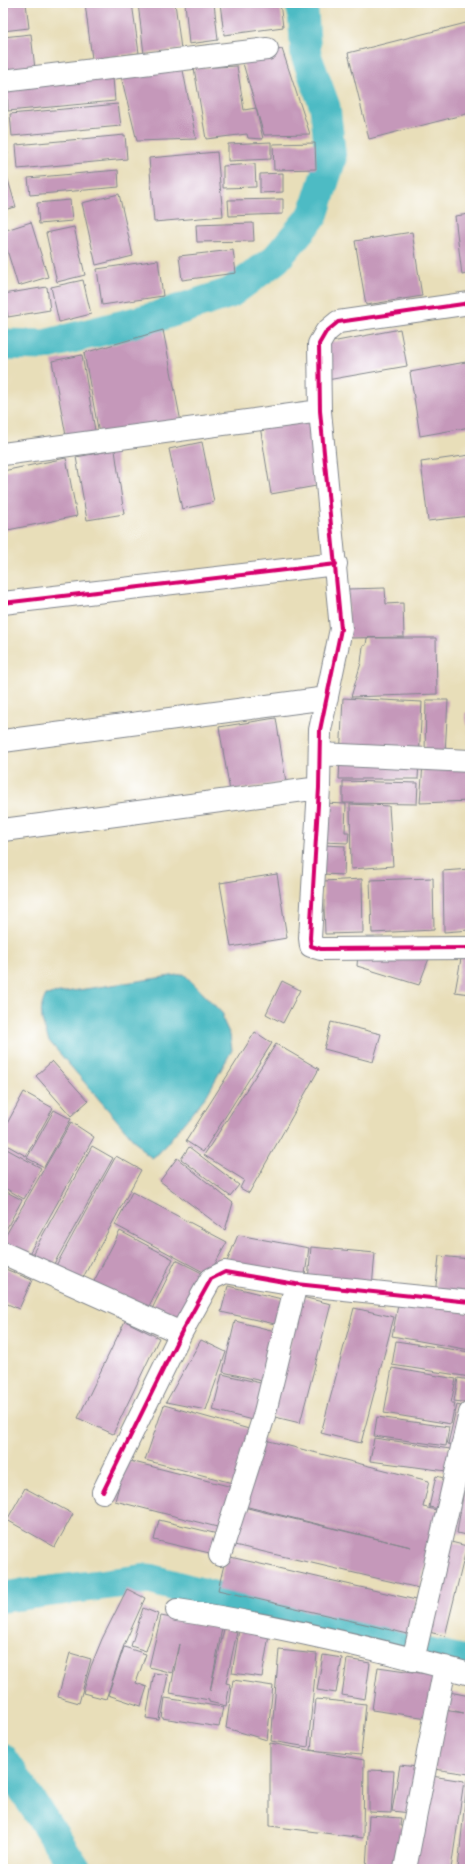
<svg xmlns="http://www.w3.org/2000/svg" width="473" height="1872" viewBox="0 0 473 1872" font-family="Kalam,sans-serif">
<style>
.water{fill:#4dbbc4;stroke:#347591}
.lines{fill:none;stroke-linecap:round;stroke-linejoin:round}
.canal{stroke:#4dbbc4;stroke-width:31}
.building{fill:#c598ba}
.minor-casing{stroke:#82868c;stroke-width:24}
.minor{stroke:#fff;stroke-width:22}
.cycleway-casing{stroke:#fff;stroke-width:6}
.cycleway{stroke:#d6006c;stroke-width:4}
</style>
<rect width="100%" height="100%" fill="#fff"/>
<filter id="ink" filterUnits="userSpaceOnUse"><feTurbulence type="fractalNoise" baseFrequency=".025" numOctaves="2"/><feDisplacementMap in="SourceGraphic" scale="8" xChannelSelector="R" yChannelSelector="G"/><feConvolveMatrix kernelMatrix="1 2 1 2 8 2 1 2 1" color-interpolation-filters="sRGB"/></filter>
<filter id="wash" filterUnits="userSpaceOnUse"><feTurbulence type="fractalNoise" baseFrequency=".012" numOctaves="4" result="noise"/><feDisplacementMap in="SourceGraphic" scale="16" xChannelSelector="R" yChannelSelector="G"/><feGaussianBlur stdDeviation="0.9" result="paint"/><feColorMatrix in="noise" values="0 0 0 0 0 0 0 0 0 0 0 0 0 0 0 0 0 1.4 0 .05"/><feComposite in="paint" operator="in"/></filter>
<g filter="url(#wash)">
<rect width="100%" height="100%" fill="#e8deb9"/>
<path class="water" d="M184 974 223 1014V1020L230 1035 232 1050 207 1095 159 1153 152 1158 145 1153 49 1041C43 1025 37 1011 46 995Z"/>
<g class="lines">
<path class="canal" d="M3 344 44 345 156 317 230 293 276 259 313 215 331 159 325 107 306 55 303 12 300 3
M3 1597 149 1579 403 1647 470 1662
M3 1759 76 1869"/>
</g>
<g id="blocks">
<path class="building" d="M3 3H26L29 28 3 31Z
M85 3H132L139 53 92 59Z
M138 3H175L181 49 144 54Z
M185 3H214L218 40 189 44Z
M220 3H280L283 27 224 35Z
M470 22V113L369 139 348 53Z
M31 34 35 69 3 74V37Z
M282 49 310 134 264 135 242 60Z
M182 65 196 139 137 141 120 72Z
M237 66 244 110 256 108 263 139 248 138 247 134 206 139 194 68Z
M113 78 115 101 8 111 7 87Z
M118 104 121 126 12 136 10 114Z
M125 135 127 159 18 169 16 145Z
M3 140 8 154 3 155Z
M271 142V159L228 161V144Z
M315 143 316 169 274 170 273 144Z
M217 152 223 216 154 222 149 158Z
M3 163 16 207 3 210Z
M255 164 256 187 223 188V166Z
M118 170 119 187 30 195 28 178Z
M283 173V192L260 193V174Z
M119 194 133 256 96 265 82 203Z
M283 199V214L229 216 228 200Z
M70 200 72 221 39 224 37 203Z
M470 214V273L462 275 455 216Z
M31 222 48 277 18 286 3 237V231Z
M253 223 254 241 197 242 196 225Z
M74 227 85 275 57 282 46 233Z
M412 232 422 296 366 305 355 241Z
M233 250 236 273 182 280 179 256Z
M158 260 163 296 102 305 97 269Z
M83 280 91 314 59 322 51 287Z
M47 287 50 310 8 317 3 294Z
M400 329 407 366 327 380 321 344Z
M163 330 181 422 99 434 84 353Z
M82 355 96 436 67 441 52 361Z
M466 362 470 385V427L420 436 410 372Z
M311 417 322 485 271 494 260 426Z
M202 442 214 502 182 509 169 449Z
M115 450 124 514 87 520 76 457Z
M470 455V516L428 521 421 462Z
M66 458 77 516 3 531V471Z
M385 588 386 604 403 603 404 637 349 638 347 589Z
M367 638H436L437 694 351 697 361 663 363 646 366 645Z
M343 698 422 702 418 779H339Z
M426 700H448L445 754 425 753Z
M470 712V734H469L465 713Z
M276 718 286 782 230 791 219 727Z
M423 764H470V801L420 803Z
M343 781 418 783 417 804 343 803Z
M323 803 346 804 345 832H349L348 843 322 842Z
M350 804 389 806 393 866 351 869Z
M324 845 345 846 344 875 323 874Z
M470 869V930L444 932 443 871Z
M277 874 287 938 231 947 220 883Z
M433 878 434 930 372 933 370 880Z
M362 879 363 933 325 934 323 881Z
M358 953H431L419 985 357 966Z
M462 953H470V994L455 992Z
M282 981 300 990 283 1023 266 1014Z
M331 1022 381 1034 373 1062 324 1049Z
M255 1032 272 1043 203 1152 186 1141Z
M276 1044 319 1069 249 1193 240 1188 244 1180 204 1155Z
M52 1061 88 1101 71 1116 36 1076Z
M24 1092 53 1108 26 1156 3 1143V1131Z
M54 1110 71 1119 44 1167 27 1158Z
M71 1122 94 1137 26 1259 3 1246V1240Z
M92 1146 113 1158 50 1271 29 1260Z
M3 1147 41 1168 24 1199 3 1187Z
M189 1147 239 1185 230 1196 181 1159Z
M116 1156 141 1170 79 1285 53 1271Z
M177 1158 233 1203 225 1230 160 1181Z
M3 1190 22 1200 3 1235Z
M132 1192 227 1242 209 1275 115 1225Z
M120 1231 173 1259 146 1312 92 1285Z
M238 1235 309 1248 304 1281 224 1269Z
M311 1247 375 1253 372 1288 308 1281Z
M439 1256 470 1259V1299L435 1296Z
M176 1260 208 1276 183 1325 152 1309Z
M3 1268 32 1280 19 1309 3 1302Z
M228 1286 290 1301 284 1326 221 1312Z
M302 1297 331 1304 300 1423 271 1416Z
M399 1300 470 1313V1350L392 1336Z
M354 1308 394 1317 361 1443 321 1433Z
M125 1321 159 1338 113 1434 78 1418Z
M235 1321 283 1333 270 1383 223 1372Z
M201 1340 226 1352 206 1410 166 1402Z
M396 1341 470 1352V1377L392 1365Z
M392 1368 456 1379 451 1403H455L451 1424 384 1413Z
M222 1374 269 1385 260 1422 213 1410Z
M458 1378 470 1380V1403L454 1401Z
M164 1405 256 1431 240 1485 145 1460Z
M457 1405 469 1408 460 1447 448 1444Z
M377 1417 449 1427 446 1446 374 1436Z
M374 1438 457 1450 454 1472 370 1461Z
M261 1439 429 1481 423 1507 441 1511 419 1588 230 1544 239 1506 411 1547 240 1505Z
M469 1458H470V1536L457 1533Z
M126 1460 236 1488 225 1529 115 1501Z
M436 1476 452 1480 444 1510 429 1507Z
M25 1488 73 1514 55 1547 7 1520Z
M159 1520 222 1535 218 1555 154 1540Z
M447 1541 467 1546 445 1636 425 1631Z
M226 1556 416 1600 408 1634 218 1590Z
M127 1589 145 1598 124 1645 106 1699 83 1693 91 1666 102 1639Z
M143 1608 158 1614 146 1651 131 1646Z
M161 1616 222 1628 210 1691 224 1629 237 1632 226 1683 230 1684 226 1706 209 1702V1700L170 1693 179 1644 172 1673 149 1667Z
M239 1630 269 1635 262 1677 232 1673Z
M124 1647 146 1654 136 1683 147 1687 141 1706 108 1695Z
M279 1650 317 1654 308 1747 271 1741Z
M70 1653 91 1659 79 1703 58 1697Z
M323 1655 342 1658 336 1693 317 1690Z
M347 1659 370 1663 365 1699 342 1695Z
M378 1667 434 1675 428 1718 372 1710Z
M154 1673 168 1675 159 1720 146 1718Z
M233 1680 273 1686 267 1740 226 1728Z
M444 1691 470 1696 469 1774 434 1769 443 1710 464 1713 441 1708Z
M165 1698 223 1707 219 1727 162 1718Z
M316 1699 366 1704 361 1755 311 1750Z
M270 1743 364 1760 363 1838 270 1826Z
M400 1765 417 1767 410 1813 392 1811Z
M369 1770 394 1771 391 1813 369 1812Z
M425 1775 464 1781 451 1869 410 1867Z
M467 1779H470V1869H458Z
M369 1816 401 1818 400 1826 411 1827 404 1869H366Z"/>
</g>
</g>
<g filter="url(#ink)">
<use href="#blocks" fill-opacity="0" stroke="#82868c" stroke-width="1"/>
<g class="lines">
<g class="minor-casing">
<path id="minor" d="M3 81 267 49
M470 303 338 322 326 332 319 344 320 411 341 629 320 730 319 788 310 938 311 946 321 949 470 948
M3 454 320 411
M3 603 336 564
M3 741 327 698
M320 754 470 761
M3 830 319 788
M3 1253 181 1333
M103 1492 181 1333 211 1279 225 1272 296 1284 470 1302
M220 1555 264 1416 296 1284
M177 1610C276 1625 374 1648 470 1674
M413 1660 470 1413
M405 1869 445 1667"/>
</g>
<use href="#minor" class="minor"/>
<g class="cycleway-casing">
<path id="cycleway" d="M470 303 338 322 326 332 319 344 320 411 341 629 320 730 319 788 310 938 311 946 321 949 470 948
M3 603 336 564
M103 1492 181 1333 211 1279 225 1272 296 1284 470 1302"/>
</g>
<use href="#cycleway" class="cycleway"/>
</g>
</g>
<rect width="473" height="1872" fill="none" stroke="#fff" stroke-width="16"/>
</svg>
